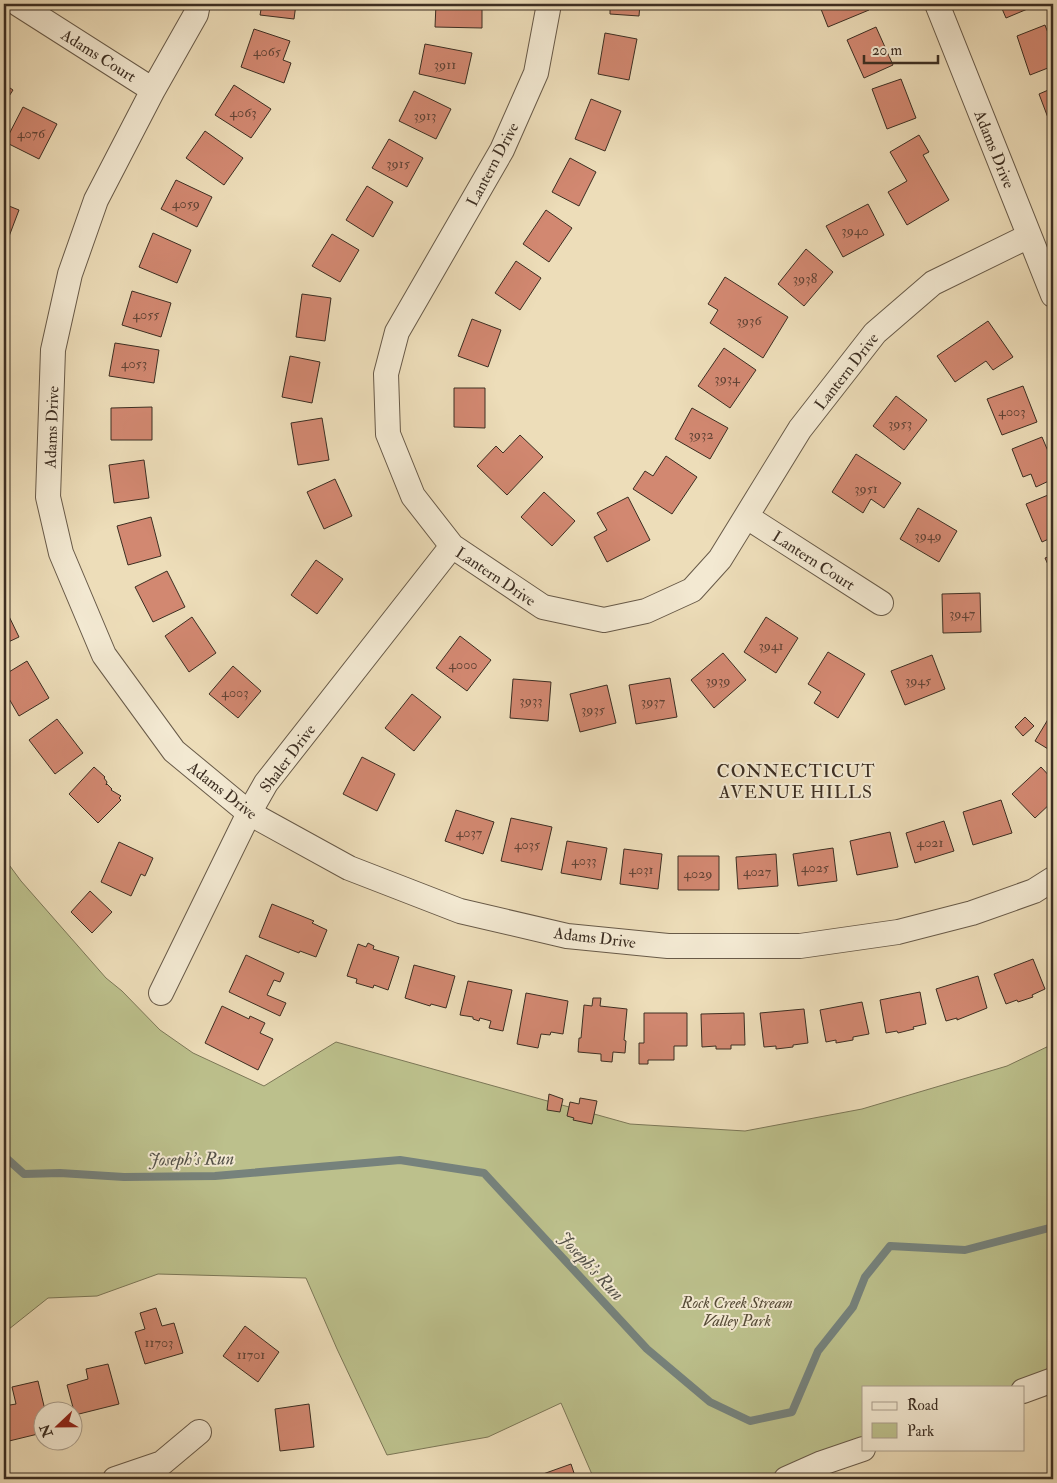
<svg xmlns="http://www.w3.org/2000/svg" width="1057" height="1483" viewBox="0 0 1057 1483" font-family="'IM FELL Double Pica',serif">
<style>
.green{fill:#bcc08c;stroke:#7c7757}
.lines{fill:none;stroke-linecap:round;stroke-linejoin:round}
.stream{stroke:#76827c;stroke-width:8}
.building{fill:#d28871;stroke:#3c2e22}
.minor-casing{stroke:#685a48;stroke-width:26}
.minor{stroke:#f3e9d2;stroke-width:24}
.labels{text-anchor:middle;stroke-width:4;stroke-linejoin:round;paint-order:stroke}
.number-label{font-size:14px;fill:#624436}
.street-label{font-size:16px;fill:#3c2e22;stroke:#f3e9d2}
.park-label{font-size:16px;font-style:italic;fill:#564b37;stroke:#f3e9d2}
.neighbourhood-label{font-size:18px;letter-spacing:1px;fill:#3c2e22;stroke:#f3e9d2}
.water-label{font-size:18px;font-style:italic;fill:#545148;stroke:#f3e9d2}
</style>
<rect width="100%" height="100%" fill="#edddb9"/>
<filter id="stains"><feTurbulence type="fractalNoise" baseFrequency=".004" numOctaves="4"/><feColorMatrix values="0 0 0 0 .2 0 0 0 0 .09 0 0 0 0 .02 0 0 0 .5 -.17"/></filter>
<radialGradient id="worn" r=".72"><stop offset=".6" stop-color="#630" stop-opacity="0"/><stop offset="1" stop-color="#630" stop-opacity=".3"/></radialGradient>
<path class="green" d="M4 858 21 881 106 978 122 991 160 1030 193 1053 264 1086 336 1042 630 1124 745 1131 862 1109 1007 1066 1053 1044V1380L1023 1387H863V1449L786 1479H594L561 1403 488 1437 387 1455 337 1349 306 1278 158 1274 97 1296 48 1298 4 1333Z"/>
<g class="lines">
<path class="stream" d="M4 1156 24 1174 60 1173 124 1177 215 1176 400 1160 484 1173 647 1349 710 1402 750 1421 792 1412 818 1351 853 1307 865 1277 890 1246 965 1250 1053 1227"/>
</g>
<path class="building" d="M262 4H296L294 19 260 15Z
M436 4H482V28L435 27Z
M610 4H640L639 16 610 14Z
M819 4H867L869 10 828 27Z
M1000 4H1036L1037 5 1006 18Z
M1045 25 1053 46V66L1030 75 1017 36Z
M876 27 893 65 864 78 847 40Z
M254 29 290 41 283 60 291 63 284 83 241 67Z
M605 33 637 39 629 80 598 74Z
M425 44 472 53 465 84 419 74Z
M901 79 916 118 887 129 872 89Z
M4 84 13 90 4 104Z
M234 85 271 109 251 138 215 115Z
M1053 88V131L1039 94Z
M414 91 451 109 436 139 399 121Z
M591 99 621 111 605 151 575 139Z
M23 107 57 124 39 159 5 142Z
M205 131 243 158 224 185 186 158Z
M919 135 929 152 923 155 949 200 907 225 888 192 907 181 890 152Z
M389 139 423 158 407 187 372 168Z
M570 158 596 172 579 206 552 192Z
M176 180 212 197 197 227 161 209Z
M367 186 393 202 373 237 346 220Z
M4 204 19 210 5 247H4Z
M868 204 884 235 843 257 826 226Z
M546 210 572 228 549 262 523 244Z
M153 233 191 250 177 283 139 267Z
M332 234 359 250 340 282 312 266Z
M806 249 833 272 804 306 778 284Z
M516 261 541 278 520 310 495 293Z
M725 277 788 317 763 358 710 323 718 310 708 304Z
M132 291 171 303 161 337 122 325Z
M302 294 331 298 325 341 296 337Z
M472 319 501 330 488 367 458 356Z
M988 321 1013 357 993 370 986 361 955 382 937 356Z
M115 343 159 350 154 383 109 376Z
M724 348 756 370 730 408 698 386Z
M290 356 320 362 312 403 282 397Z
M1023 386 1037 422 1002 435 987 399Z
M454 388H485V428L454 427Z
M896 396 927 420 904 450 873 426Z
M152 407V440H111V408Z
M692 408 728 428 710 459 675 439Z
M322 418 329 460 298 465 291 423Z
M520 435 543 457 507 495 477 466 496 446 503 453Z
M1042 437 1053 463V479L1036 487 1031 474 1023 477 1012 449Z
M856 454 901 483 884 508 871 499 863 513 832 492Z
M666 456 697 477 672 514 633 489 645 471 653 476Z
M144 460 149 498 114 503 109 465Z
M335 479 352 516 324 529 307 492Z
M544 492 575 521 552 546 521 517Z
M1053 493V537L1042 542 1026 504Z
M628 497 650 540 607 562 594 537 607 530 597 513Z
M918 508 957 531 939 562 900 539Z
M151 517 161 556 128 565 117 526Z
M1053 555V570L1051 571 1045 558Z
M316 560 343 579 317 614 291 595Z
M167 571 185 607 153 622 135 587Z
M980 593 981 632 943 633 942 594Z
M4 606 19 637 4 644Z
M192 617 216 653 189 672 165 636Z
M766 617 798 638 776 673 744 652Z
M460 636 491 660 467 691 436 668Z
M828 652 865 674 838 718 814 703 821 692 808 684Z
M723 653 746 680 714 708 691 680Z
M932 655 945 689 905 705 891 671Z
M27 661 49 698 19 716 4 690V675Z
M233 666 261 691 238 718 209 694Z
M670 678 677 717 636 724 629 685Z
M513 679 551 682 548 721 510 718Z
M607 685 616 723 580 732 570 694Z
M412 694 441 717 414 751 385 728Z
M1053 711V752L1035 741Z
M1025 717 1034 726 1023 736 1015 727Z
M57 719 83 753 55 774 29 740Z
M362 757 395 774 377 811 343 794Z
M94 767 105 777 104 778 107 782 106 785 107 784 112 789 111 790 121 796 119 798 121 800 98 823 69 794Z
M1041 767 1053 780V801L1035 818 1012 794Z
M1001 800 1012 833 973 845 963 812Z
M456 810 494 822 483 854 445 841Z
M511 818 552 827 542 870 501 861Z
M944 821 954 851 915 863 906 833Z
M890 832 898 867 857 875 850 841Z
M567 841 607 848 601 880 561 873Z
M119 842 153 858 145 876 141 874 131 896 101 882Z
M833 848 837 881 798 886 793 854Z
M624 849 662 854 658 889 620 884Z
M776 854 778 886 738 889 736 857Z
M678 856H719V890H678Z
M90 891 112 912 92 933 71 912Z
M272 904 314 921 312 923 327 930 316 957 300 951 299 953 259 937Z
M368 943 374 946 373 949 399 957 388 990 374 985 373 988 356 983 357 979 347 976 358 944 366 947Z
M246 955 284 973 280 982 274 980 267 995 286 1003 280 1016 229 992Z
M1033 959 1045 989 1032 995 1033 997 1018 1002 1017 1000 1006 1004 994 974Z
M414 965 455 976 446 1008 431 1004 430 1006 405 998Z
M978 976 987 1008 957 1020V1018L946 1021 936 989Z
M468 981 512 990 503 1031 489 1028 491 1021 480 1018 479 1021 473 1019V1017L460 1015Z
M920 992 926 1024 913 1027 914 1029 898 1033 897 1031 886 1033 880 1000Z
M526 993 568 1001 563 1034 551 1032 550 1035 541 1034 538 1048 517 1044Z
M593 998H601L600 1006 627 1009 624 1040 626 1041 625 1053 613 1052 612 1062 601 1061V1054L578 1052 579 1038H581L584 1005 592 1006Z
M862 1002 869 1034 853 1037V1040L836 1043V1040L826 1042 820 1010Z
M222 1006 249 1019 250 1016 265 1023 260 1033 273 1039 258 1070 205 1043Z
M804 1009 808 1043 793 1045V1047L776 1049V1046L764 1047 760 1013Z
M644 1013H687V1046H674V1060H648V1064H639V1043H644Z
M744 1013 745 1045H731V1049H716V1046L702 1047 701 1014Z
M549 1094 563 1099 560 1112 547 1110Z
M580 1098 597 1101 592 1124 573 1120 574 1118 567 1116 570 1102 579 1104Z
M156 1308 162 1326 174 1323 183 1353 145 1364 135 1332 145 1329 140 1313Z
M245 1326 279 1352 258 1382 223 1356Z
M108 1364 119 1404 75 1415 67 1385 88 1379 86 1369Z
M38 1381 45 1410H42V1433L5 1442 4 1406 16 1404 12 1387Z
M309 1404 314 1447 280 1451 275 1409Z
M571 1464 576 1479H529Z"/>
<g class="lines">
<g class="minor-casing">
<path id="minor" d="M18 4 153 90
M198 4 196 14 153 90 96 200 70 274 53 350 48 497 61 553 104 655 174 751 249 813 349 868 460 911 567 936 668 946H800L898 932 972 913 1034 891 1053 879
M549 4 536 73 502 150 397 332 386 374 388 434 413 496 452 546 543 607 604 620 646 611 692 590 720 559 800 429 875 333 933 283 1029 236
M937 4 1053 295
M747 517 881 603
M161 993 249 813 266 783 452 546
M1023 1391 1053 1380
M115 1479 162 1463 199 1432
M786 1479 822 1463 863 1449"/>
</g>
<use href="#minor" class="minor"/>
</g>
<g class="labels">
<g class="number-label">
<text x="267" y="56">4065</text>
<text x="445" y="69">3911</text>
<text x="243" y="117">4063</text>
<text x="425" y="120">3913</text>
<text x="31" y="138">4076</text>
<text x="398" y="168">3915</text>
<text x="186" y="208">4059</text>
<text x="855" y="235">3940</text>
<text x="805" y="283">3938</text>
<text x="146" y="319">4055</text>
<text x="749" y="325">3936</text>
<text x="134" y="368">4053</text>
<text x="727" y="383">3934</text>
<text x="1012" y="416">4003</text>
<text x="900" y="428">3953</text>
<text x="701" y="439">3932</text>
<text x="866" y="493">3951</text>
<text x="928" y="540">3949</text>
<text x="962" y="618">3947</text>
<text x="771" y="650">3941</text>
<text x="463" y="669">4000</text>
<text x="718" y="685">3939</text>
<text x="918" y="685">3945</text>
<text x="235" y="697">4003</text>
<text x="531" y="705">3933</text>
<text x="653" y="706">3937</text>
<text x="593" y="714">3935</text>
<text x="469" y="837">4037</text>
<text x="930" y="847">4021</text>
<text x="527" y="849">4035</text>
<text x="584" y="865">4033</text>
<text x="815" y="872">4025</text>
<text x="641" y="874">4031</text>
<text x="757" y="876">4027</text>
<text x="698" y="878">4029</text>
<text x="159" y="1347">11703</text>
<text x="251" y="1359">11701</text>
</g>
<g class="street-label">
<text transform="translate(99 55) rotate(32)" y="6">Adams Court</text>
<text transform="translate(995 149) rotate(68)" y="6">Adams Drive</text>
<text transform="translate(492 164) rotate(-62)" y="6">Lantern Drive</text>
<text transform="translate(846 371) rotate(-52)" y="6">Lantern Drive</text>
<text transform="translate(51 427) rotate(-88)" y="6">Adams Drive</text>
<text transform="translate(814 560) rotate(33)" y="6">Lantern Court</text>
<text transform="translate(496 576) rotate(34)" y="6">Lantern Drive</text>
<text transform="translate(287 758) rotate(-53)" y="6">Shaler Drive</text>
<text transform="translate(223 790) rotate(38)" y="6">Adams Drive</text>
<text transform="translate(595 937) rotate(7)" y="6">Adams Drive</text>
</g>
<g class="park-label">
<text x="737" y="1308">Rock Creek Stream<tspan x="737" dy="18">Valley Park</tspan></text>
</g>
<g class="neighbourhood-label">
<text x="796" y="777">CONNECTICUT<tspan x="796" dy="21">AVENUE HILLS</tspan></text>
</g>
<g class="water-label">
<text transform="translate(191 1159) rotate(-1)" y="6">Joseph's Run</text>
<text transform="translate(591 1266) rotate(47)" y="6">Joseph's Run</text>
</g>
</g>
<rect width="1057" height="1483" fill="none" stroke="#edddb9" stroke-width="20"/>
<rect x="5" y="5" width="1047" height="1473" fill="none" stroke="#3c2e22" stroke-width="2.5"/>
<rect x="10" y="10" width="1037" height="1463" fill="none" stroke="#3c2e22"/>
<rect x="862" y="1386" width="162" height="65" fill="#f3e9d2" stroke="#aa9e8c"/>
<rect x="872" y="1402" width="25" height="8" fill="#f3e9d2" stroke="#aa9e8c"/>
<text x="907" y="1410" font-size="15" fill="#3c2e22">Road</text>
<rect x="872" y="1423" width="25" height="15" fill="#bcc08c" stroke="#aa9e8c"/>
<text x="907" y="1436" font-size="15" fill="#3c2e22">Park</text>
<g transform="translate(58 1426) rotate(248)"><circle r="24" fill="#f3e9d2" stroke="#aa9e8c"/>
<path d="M0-4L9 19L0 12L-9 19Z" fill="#8f2418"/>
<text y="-8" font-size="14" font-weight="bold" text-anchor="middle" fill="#3c2e22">N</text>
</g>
<path d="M864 55v8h74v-8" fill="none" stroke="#3c2e22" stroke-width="2.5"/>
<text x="872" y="55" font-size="15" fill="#3c2e22" stroke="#f3e9d2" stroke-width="4" paint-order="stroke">20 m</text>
<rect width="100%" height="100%" filter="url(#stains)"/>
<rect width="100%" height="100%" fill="url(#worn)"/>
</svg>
